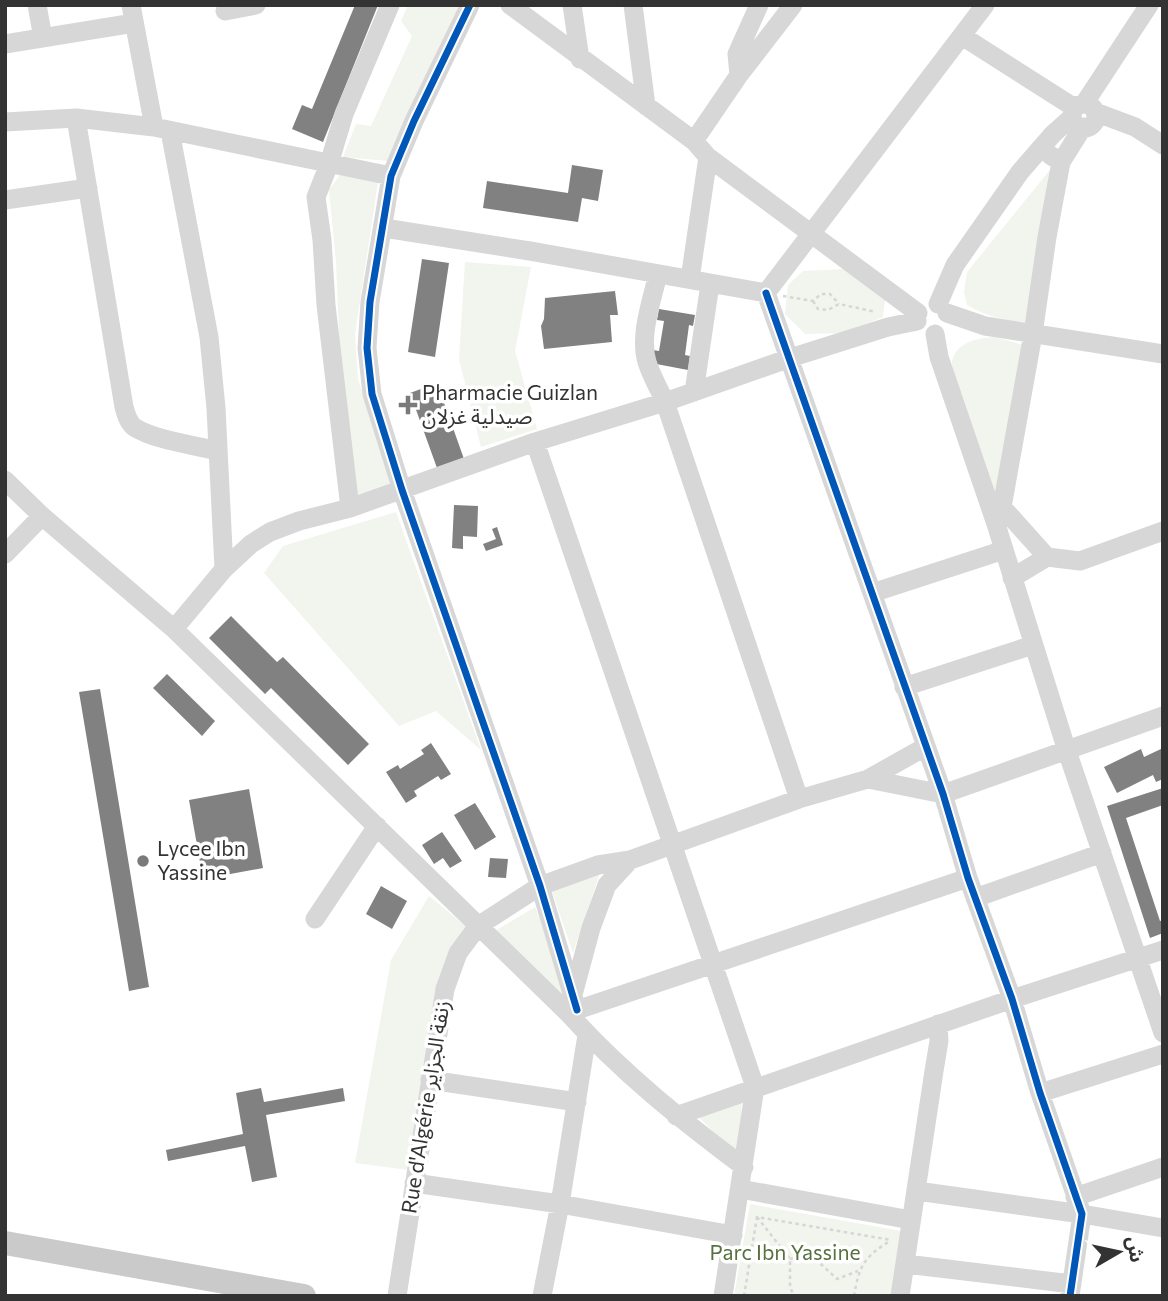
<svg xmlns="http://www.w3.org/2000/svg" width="1168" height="1301" viewBox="0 0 1168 1301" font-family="Commissioner,'Noto Sans Arabic',sans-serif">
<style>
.green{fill:#f1f5ed}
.building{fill:#818181}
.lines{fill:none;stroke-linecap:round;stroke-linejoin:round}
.path{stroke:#d6d6d6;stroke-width:2.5;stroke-dasharray:3.5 3.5;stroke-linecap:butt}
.minor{stroke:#d7d7d7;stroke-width:19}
.major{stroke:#cacaca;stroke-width:24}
.cycleway-casing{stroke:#fff;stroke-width:11}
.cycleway{stroke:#0057b8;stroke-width:7}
.poi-dot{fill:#7a7a7a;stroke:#fff;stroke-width:2.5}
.labels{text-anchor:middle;stroke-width:7;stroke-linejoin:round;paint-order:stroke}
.poi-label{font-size:21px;fill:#333;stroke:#fff;text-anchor:start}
.street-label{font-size:21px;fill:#333;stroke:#fff}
.park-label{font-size:21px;fill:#56703f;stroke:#fff}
</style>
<rect width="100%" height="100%" fill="#fff"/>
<path class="green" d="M408 5H460L389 161 343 157 356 124 371 126 412 36 401 21Z
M1049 171 1053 173 1028 323C1005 320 987 317 967 305L964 292 967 272Z
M340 175 378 182 355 334 358 379 393 486 355 497 340 357 336 262 329 190Z
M465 262 531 267 515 351 537 429 481 447 459 359Z
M845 269 885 300 883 317 843 333 805 334 785 314 788 285 803 271Z
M995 337 1023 345 997 496H992L954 379C954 374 951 366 952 361 957 341 979 338 995 337Z
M396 512 481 750 436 711 399 726 264 573 283 546Z
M600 873 573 953 552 891Z
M429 896 468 928 409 1170 355 1163 391 960Z
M535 907 568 991 562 998 495 931Z
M742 1098 739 1148 732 1151 697 1115Z
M750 1204 907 1232 896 1296H734Z"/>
<path class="building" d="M355 5H378L323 142 292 129 302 105 312 109Z
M572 165 603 170 598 201 582 198 578 222 483 208 487 181 568 193Z
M422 259 449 263 435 357 408 352Z
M615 291 618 315H610L612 342 544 349 541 326 544 319 545 298Z
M659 309 695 315 693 326 689 325 685 355 690 356 688 370 651 363 653 350 659 351 664 321 657 320Z
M437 383 464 459 437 468 410 393Z
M454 505 478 506 477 537 463 536V549L452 548Z
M497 527 503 545 486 551 483 544 496 539 492 529Z
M231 616 277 662 283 657 369 744 348 765 271 688 265 694 209 638Z
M167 674 215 721 202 736 153 688Z
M100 689 149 987 129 991 79 692Z
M431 743 451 774 441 780 438 776 414 791 417 796 406 803 386 772 398 765 400 769 424 754 421 750Z
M1163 748V779L1156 782 1153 775 1117 793 1104 767 1141 749 1144 757Z
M1163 788V805L1126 818 1160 921 1163 920V933L1150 938 1107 806Z
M249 789 263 868 203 879 189 800Z
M475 803 496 837 475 850 454 815Z
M442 832 462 861 450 868 443 858 434 864 422 845Z
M490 858 508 859 506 878 488 877Z
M381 886 407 901 392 929 366 914Z
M261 1088 264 1102 343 1088 345 1101 266 1115 277 1177 252 1182 245 1146 168 1161 166 1150 243 1134 236 1093Z"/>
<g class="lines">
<path class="path" d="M783 296 813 301 821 294H830L839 304
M813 301 818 309 828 310 839 304 876 312
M757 1217 790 1259V1287L794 1296
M790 1259 810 1254 837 1279 858 1271
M744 1296 757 1217 891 1240
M854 1296C859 1266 864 1257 890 1241"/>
<path class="minor" d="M37 5 43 38
M131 5 154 127
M470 5 414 121 391 176 370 302 367 348 372 394 402 490 540 886 577 1010
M510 5 694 141 708 157 918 313
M572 5 580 59
M633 5 646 106
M225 11 256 5
M962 36 1075 108
M5 44 134 23
M739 75 737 54 759 5
M1084 104 1149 5
M1072 116a12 12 0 1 1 24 0a12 12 0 1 1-24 0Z
M1095 112 1135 127 1163 145
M76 118 124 407C126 414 128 422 134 427 154 440 194 445 217 451
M5 122 76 118 154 127 391 176
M170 131 209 337 216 408 224 569
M694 141 739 75 793 5
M1050 155 1061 162 1083 127
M5 200 88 188
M384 228 530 251 766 293 985 5
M658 274C652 300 639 335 647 362 651 375 659 389 665 402L799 799
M690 279 708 157
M766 293 943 794 968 878 1012 999 1040 1093 1082 1214 1070 1296
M938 304 955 265 1020 172 1053 134 1072 117
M947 313 985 326 1163 354
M935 334 939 357 996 524 1067 751 1163 1033
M694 392 710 284
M535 442 755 1087 723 1296
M5 480 42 516 174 629 568 1013C620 1071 681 1120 744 1167
M1002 507 1047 557
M350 508 326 305 322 240 316 197 329 164 344 114 390 5
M996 524 1002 507 1033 334 1047 237 1061 162
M5 554 42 516
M1012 578 1047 557 1080 561 1163 531
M872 593 1004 550
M174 629 224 569 251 544 270 532 299 521 350 508 535 442 665 402 790 358 888 327 917 321
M904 687 1033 645
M868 779 943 794 1163 716
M975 898 1102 853
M315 919 377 826
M574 991 591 928 607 885 630 860
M568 1013 968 878
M430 1080 577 1102
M1040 1093 1163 1054
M676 1116 1012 999 1163 950
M414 1183 560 1204 733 1235
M740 1189 911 1220
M917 1191 1082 1214 1163 1228
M1075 1197 1163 1167
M906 1264 1072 1284
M397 1296 445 989 458 953 478 926 540 886 598 865 630 860 799 799 868 779 925 747
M542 1296 560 1204 587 1035
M900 1296 934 1071 939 1041 938 1024"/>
<path class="major" d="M5 1243 304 1296"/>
<g class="cycleway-casing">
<path id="cycleway" d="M470 5 414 121 391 176 370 302 367 348 372 394 402 490 540 886 577 1010
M766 293 943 794 968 878 1012 999 1040 1093 1082 1214 1070 1296"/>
</g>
<use href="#cycleway" class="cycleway"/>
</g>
<g class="poi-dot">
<path d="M404.5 394.5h7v7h7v7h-7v7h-7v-7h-7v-7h7z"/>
<circle cx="143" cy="861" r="7"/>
</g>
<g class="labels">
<g class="poi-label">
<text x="422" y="400">Pharmacie Guizlan<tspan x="422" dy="24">صيدلية غزلان</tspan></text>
<text x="157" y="856">Lycee Ibn<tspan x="157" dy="24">Yassine</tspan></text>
</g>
<g class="street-label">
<text transform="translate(426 1107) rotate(-81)" y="7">Rue d'Algérie زنقة الجزاير</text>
</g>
<g class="park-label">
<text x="785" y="1260">Parc Ibn Yassine</text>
</g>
</g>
<rect width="1168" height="1301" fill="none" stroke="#333333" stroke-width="14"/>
<g transform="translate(1119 1252) rotate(81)" stroke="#ffffff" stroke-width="5" paint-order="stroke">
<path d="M0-5L12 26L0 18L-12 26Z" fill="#333333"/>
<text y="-10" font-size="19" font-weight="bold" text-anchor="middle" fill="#333333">ش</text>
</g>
</svg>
